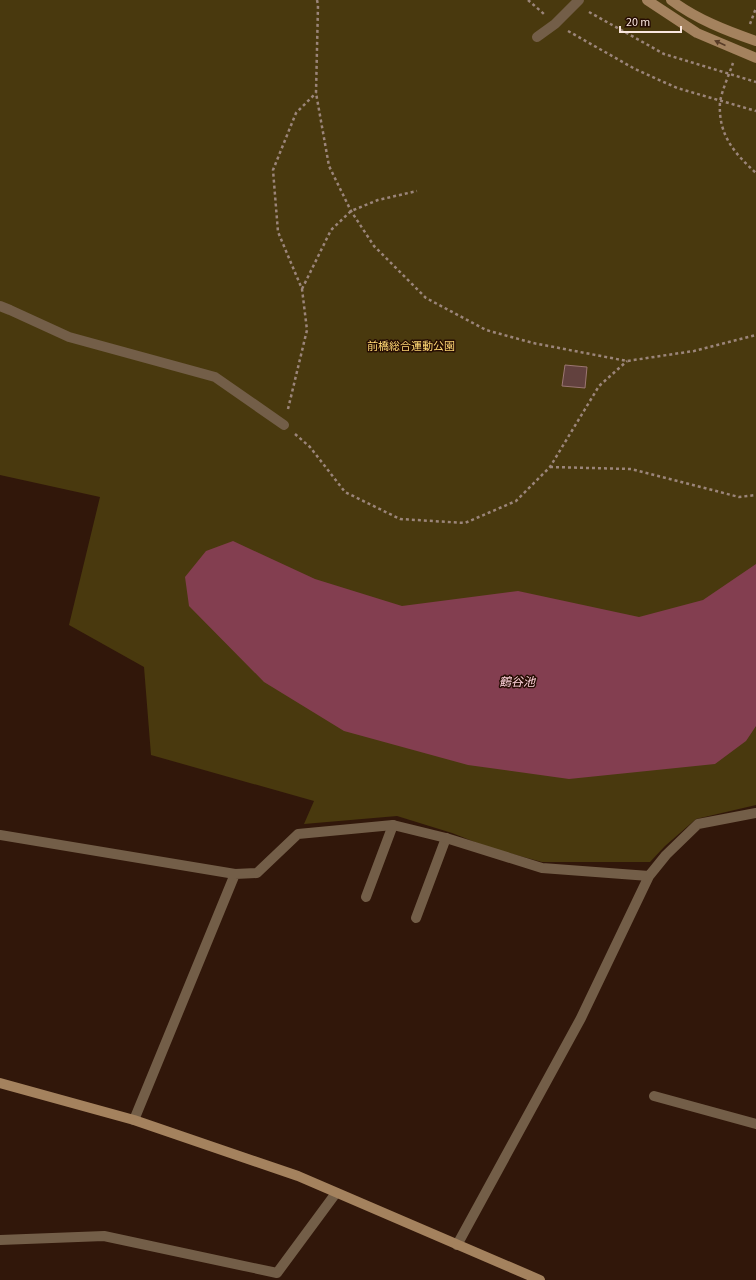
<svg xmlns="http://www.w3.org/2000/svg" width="756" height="1280" viewBox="0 0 756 1280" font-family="'Source Sans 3','Noto Sans JP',sans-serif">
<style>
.green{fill:#49390e}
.water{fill:#833e50}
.building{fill:#62413e;stroke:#9b7672}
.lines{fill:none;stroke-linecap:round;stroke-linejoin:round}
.path{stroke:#9b857a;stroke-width:2.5;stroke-dasharray:3 3;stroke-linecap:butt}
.lane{stroke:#735e48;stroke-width:10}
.street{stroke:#735e48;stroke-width:10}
.secondary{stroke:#a4825e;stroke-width:10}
.oneway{fill:#583c27}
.labels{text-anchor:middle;stroke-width:3;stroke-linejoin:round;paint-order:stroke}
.park-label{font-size:11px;fill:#fed673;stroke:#260d03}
.water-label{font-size:12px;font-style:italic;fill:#fed2db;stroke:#260d03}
</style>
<rect width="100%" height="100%" fill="#31170a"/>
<path class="green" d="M0 0H756V805L696 819 665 846 650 862H542L490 848 452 833 397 816 304 824 314 801 151 755 144 667 69 625 100 497 0 475Z"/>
<path class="water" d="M233 541 315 579 402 606 518 591 639 617 703 600 756 564V726L746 741 715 764 569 779 468 765 344 731 264 682 189 606 185 577 206 551Z"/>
<path class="building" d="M565 365 587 367 585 388 562 386Z"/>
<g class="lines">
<path class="path" d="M317 0 318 5 316 93 329 166 351 211 374 246 426 298 486 330 533 343 627 361 694 351 756 335
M528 0 544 14
M589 12 664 54 756 82
M750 24 756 8
M568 31 635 69 677 88 756 111
M733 63C729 75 722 90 720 102 718 134 733 152 756 173
M302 289 331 230 351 211 378 200 417 191
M288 409 307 330 302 289 278 232 273 170 296 113 316 93
M295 434 310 447 345 492 400 519 465 523 516 501 550 467 599 386 627 361
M550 467 631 469 739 497 756 495"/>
<path class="lane" d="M537 37 555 24 579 0
M0 306 10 310 69 337 215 377 284 425
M366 897 393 825
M416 918 446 838
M654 1096 756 1124"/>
<path class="street" d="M0 835 235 874 257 873 298 834 393 825 446 838 542 868 649 876
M134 1120 235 874
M0 1240 104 1236 277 1273 336 1193
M457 1245 581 1018 649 876 666 855 698 824 756 813"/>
<path class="secondary" d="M647 0 697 33 756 58
M671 0C696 19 727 31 756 41
M0 1083 134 1120 298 1176 540 1280"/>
</g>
<defs><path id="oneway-solid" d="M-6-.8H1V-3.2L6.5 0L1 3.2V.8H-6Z"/></defs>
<use class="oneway" href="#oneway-solid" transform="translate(720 43) rotate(-156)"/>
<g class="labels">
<g class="park-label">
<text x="411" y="350">前橋総合運動公園</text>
</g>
<g class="water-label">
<text x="517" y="686">鶴谷池</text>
</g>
</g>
<path d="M620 26v6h61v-6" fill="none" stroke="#fae7df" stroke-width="2"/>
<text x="626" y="26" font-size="12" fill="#fae7df" stroke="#260d03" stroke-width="3" paint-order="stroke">20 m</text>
</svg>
